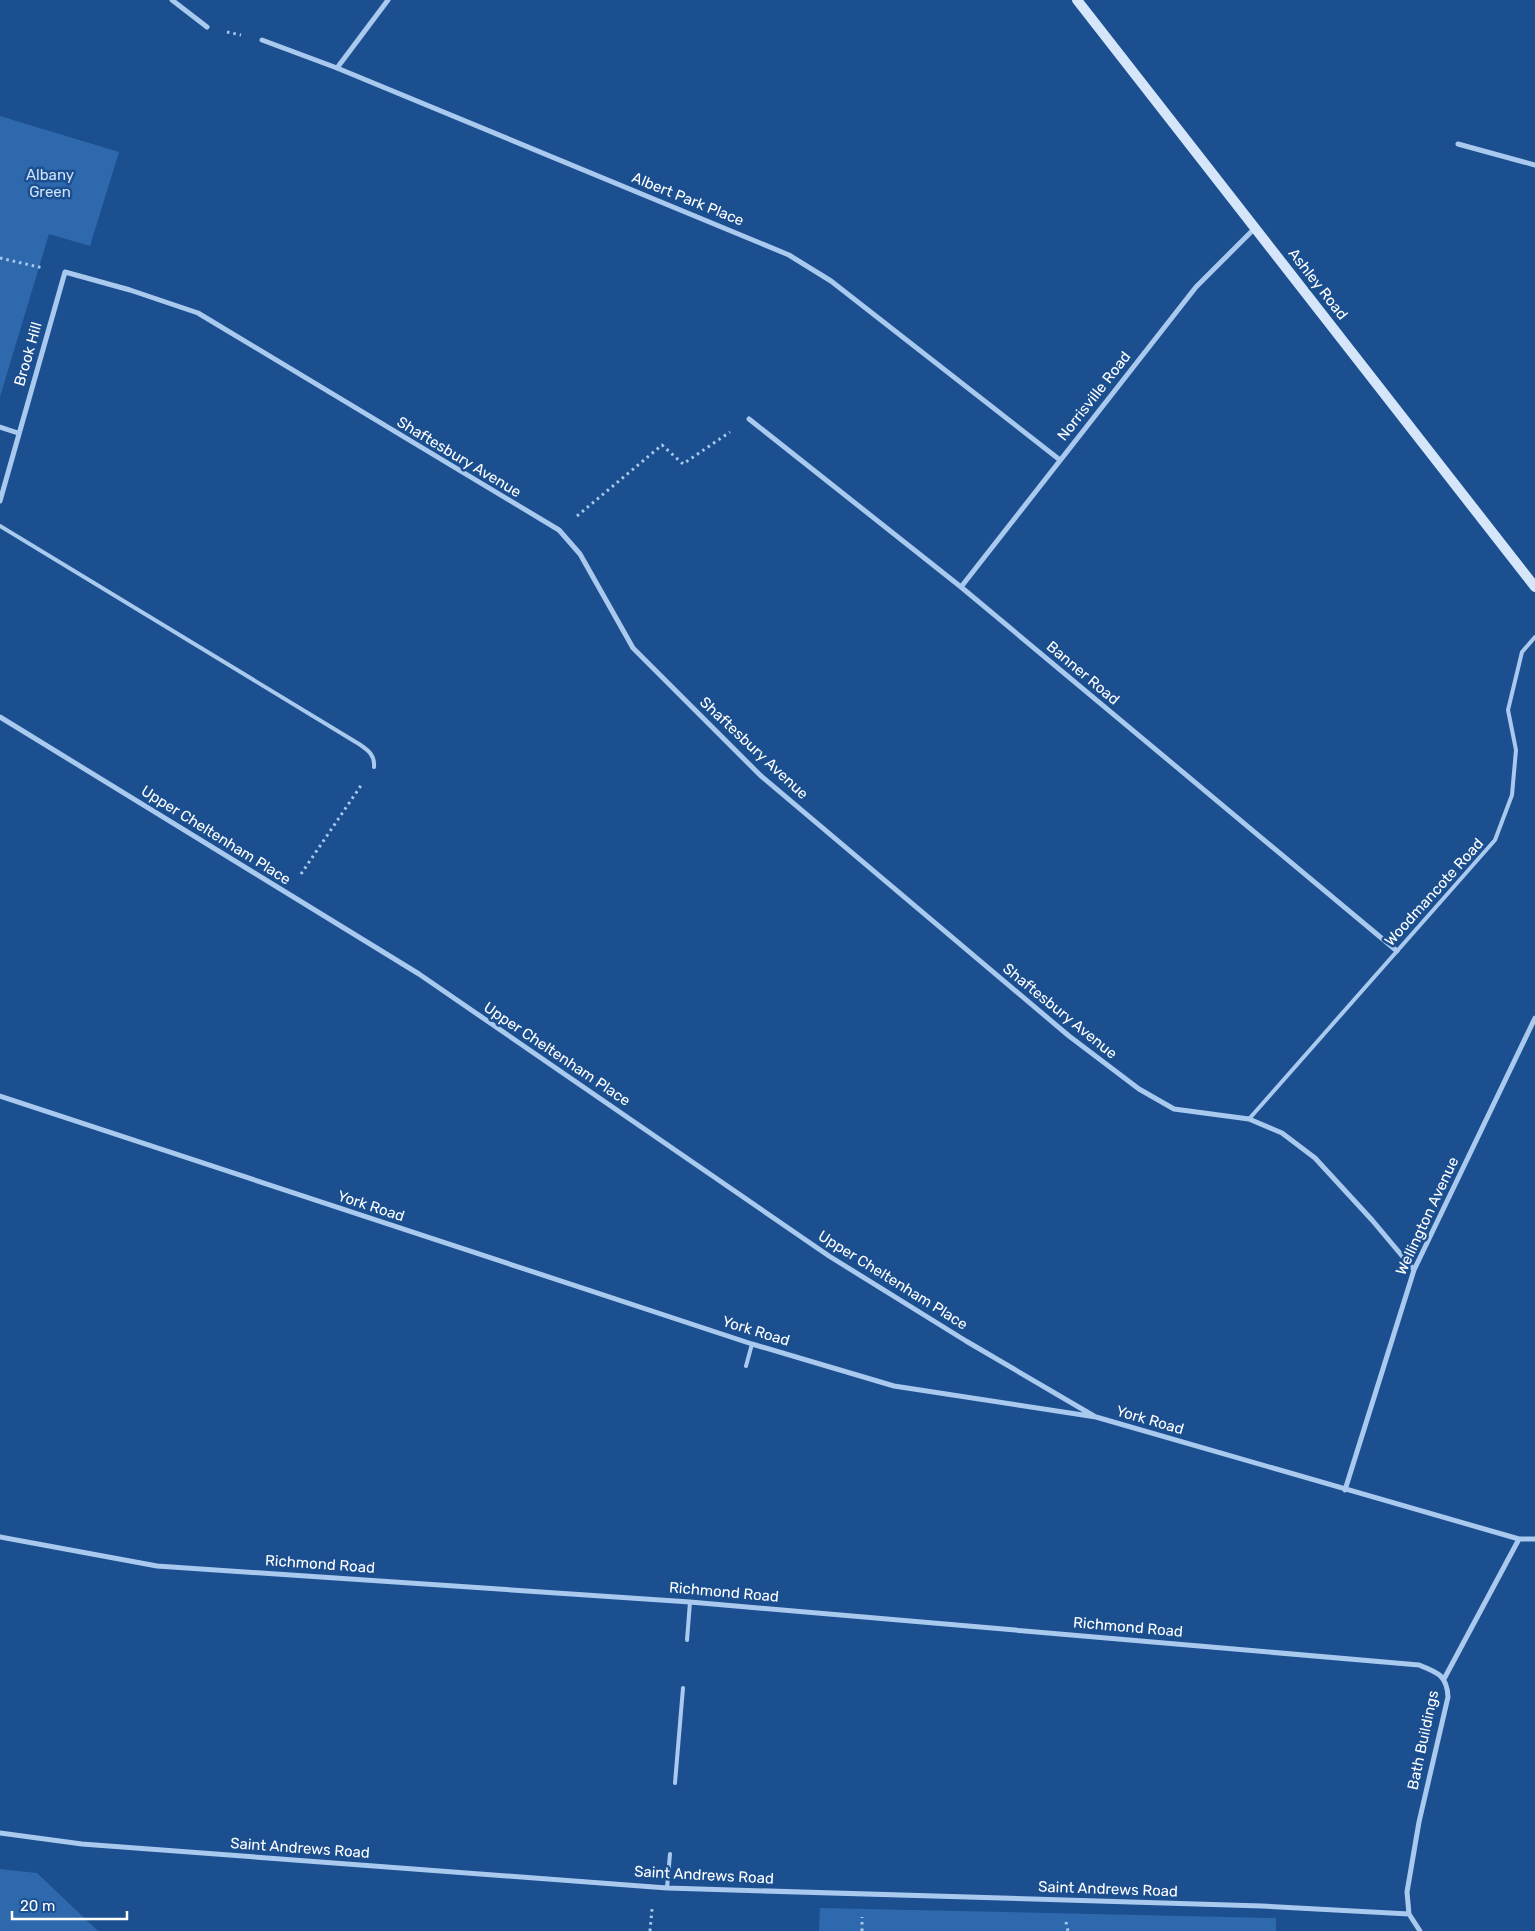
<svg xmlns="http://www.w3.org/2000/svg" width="1535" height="1931" viewBox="0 0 1535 1931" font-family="Rubik,sans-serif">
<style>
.green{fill:#2e69ad}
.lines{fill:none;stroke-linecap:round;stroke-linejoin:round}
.path{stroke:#a9c9ee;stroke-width:3;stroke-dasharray:2.5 4;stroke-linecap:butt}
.lane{stroke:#a9c9ee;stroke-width:4}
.street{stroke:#a9c9ee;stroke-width:5}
.secondary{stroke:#d6e6fa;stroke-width:10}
.labels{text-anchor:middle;stroke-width:5;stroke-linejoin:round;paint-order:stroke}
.park-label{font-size:15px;fill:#cfe3fa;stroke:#1b4f8f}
.street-label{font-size:15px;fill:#fff;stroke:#1b4f8f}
</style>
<rect width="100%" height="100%" fill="#1b4f8f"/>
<path class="green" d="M0 116 119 152 90 246 49 234 0 397Z
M0 1869 37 1873 98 1931H0Z
M820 1908 1276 1918V1931H819Z"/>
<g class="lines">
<path class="path" d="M227 32 241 35
M0 258 43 268
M577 516 662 445 683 464 730 432
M301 874 362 784
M1066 1922 1068 1931
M650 1931 652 1909
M862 1931V1917"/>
<path class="lane" d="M0 526 359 744C368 750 375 755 374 767
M1249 1119 1495 840 1512 795 1516 750 1508 710 1522 652 1535 637
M746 1366 752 1344
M687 1640 690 1602
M675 1783 683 1688
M667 1888 670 1854"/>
<path class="street" d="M172 0 207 27
M262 40 337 68 789 255 831 281 1060 460
M337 68 388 0
M1458 144 1535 165
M749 419 961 587 1397 951
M0 427 18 433
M0 501 65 272 130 290 198 313 559 530 580 554 633 648 760 775 1069 1036 1139 1089 1174 1109 1249 1119 1282 1133 1315 1158 1372 1220 1414 1270
M961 587 1196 287 1255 228
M0 717 419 974 829 1256 966 1341 1094 1416
M0 1096 752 1344 894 1386 1096 1417 1519 1539H1535
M1345 1490 1414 1270 1535 1018
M0 1537 157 1566 690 1602 1419 1665C1437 1672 1447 1675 1448 1697L1419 1822 1407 1892 1409 1914 1420 1931
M1444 1679 1519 1539
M0 1833 82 1844 667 1888 1262 1906 1409 1914"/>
<path class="secondary" d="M1077 0 1535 587"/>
</g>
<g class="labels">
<g class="park-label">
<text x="50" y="180">Albany<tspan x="50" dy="17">Green</tspan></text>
</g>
<g class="street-label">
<text transform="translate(688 199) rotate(22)" y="5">Albert Park Place</text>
<text transform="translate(1318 284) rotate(52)" y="5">Ashley Road</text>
<text transform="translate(28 354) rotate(-74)" y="5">Brook Hill</text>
<text transform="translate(1094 396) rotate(-52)" y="5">Norrisville Road</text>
<text transform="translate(459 457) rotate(31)" y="5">Shaftesbury Avenue</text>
<text transform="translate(1083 673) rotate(40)" y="5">Banner Road</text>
<text transform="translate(754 748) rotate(43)" y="5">Shaftesbury Avenue</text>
<text transform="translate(216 835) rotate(32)" y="5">Upper Cheltenham Place</text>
<text transform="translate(1434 892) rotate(-48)" y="5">Woodmancote Road</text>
<text transform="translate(1060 1011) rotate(39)" y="5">Shaftesbury Avenue</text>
<text transform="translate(557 1054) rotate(34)" y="5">Upper Cheltenham Place</text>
<text transform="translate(371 1206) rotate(18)" y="5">York Road</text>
<text transform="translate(1427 1216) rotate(-65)" y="5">Wellington Avenue</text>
<text transform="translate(893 1280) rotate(32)" y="5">Upper Cheltenham Place</text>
<text transform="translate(756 1331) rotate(17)" y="5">York Road</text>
<text transform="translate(1150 1420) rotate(16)" y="5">York Road</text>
<text transform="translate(320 1564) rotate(4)" y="5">Richmond Road</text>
<text transform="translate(724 1592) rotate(5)" y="5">Richmond Road</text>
<text transform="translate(1128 1627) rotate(5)" y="5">Richmond Road</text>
<text transform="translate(1423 1740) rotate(-78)" y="5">Bath Buildings</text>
<text transform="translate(300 1848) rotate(4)" y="5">Saint Andrews Road</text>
<text transform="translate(704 1875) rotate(3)" y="5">Saint Andrews Road</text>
<text transform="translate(1108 1889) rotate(2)" y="5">Saint Andrews Road</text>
</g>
</g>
<path d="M12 1911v8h115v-8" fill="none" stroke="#ffffff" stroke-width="2.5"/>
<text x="20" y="1911" font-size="15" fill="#ffffff" stroke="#1b4f8f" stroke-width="4" paint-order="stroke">20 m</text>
</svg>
